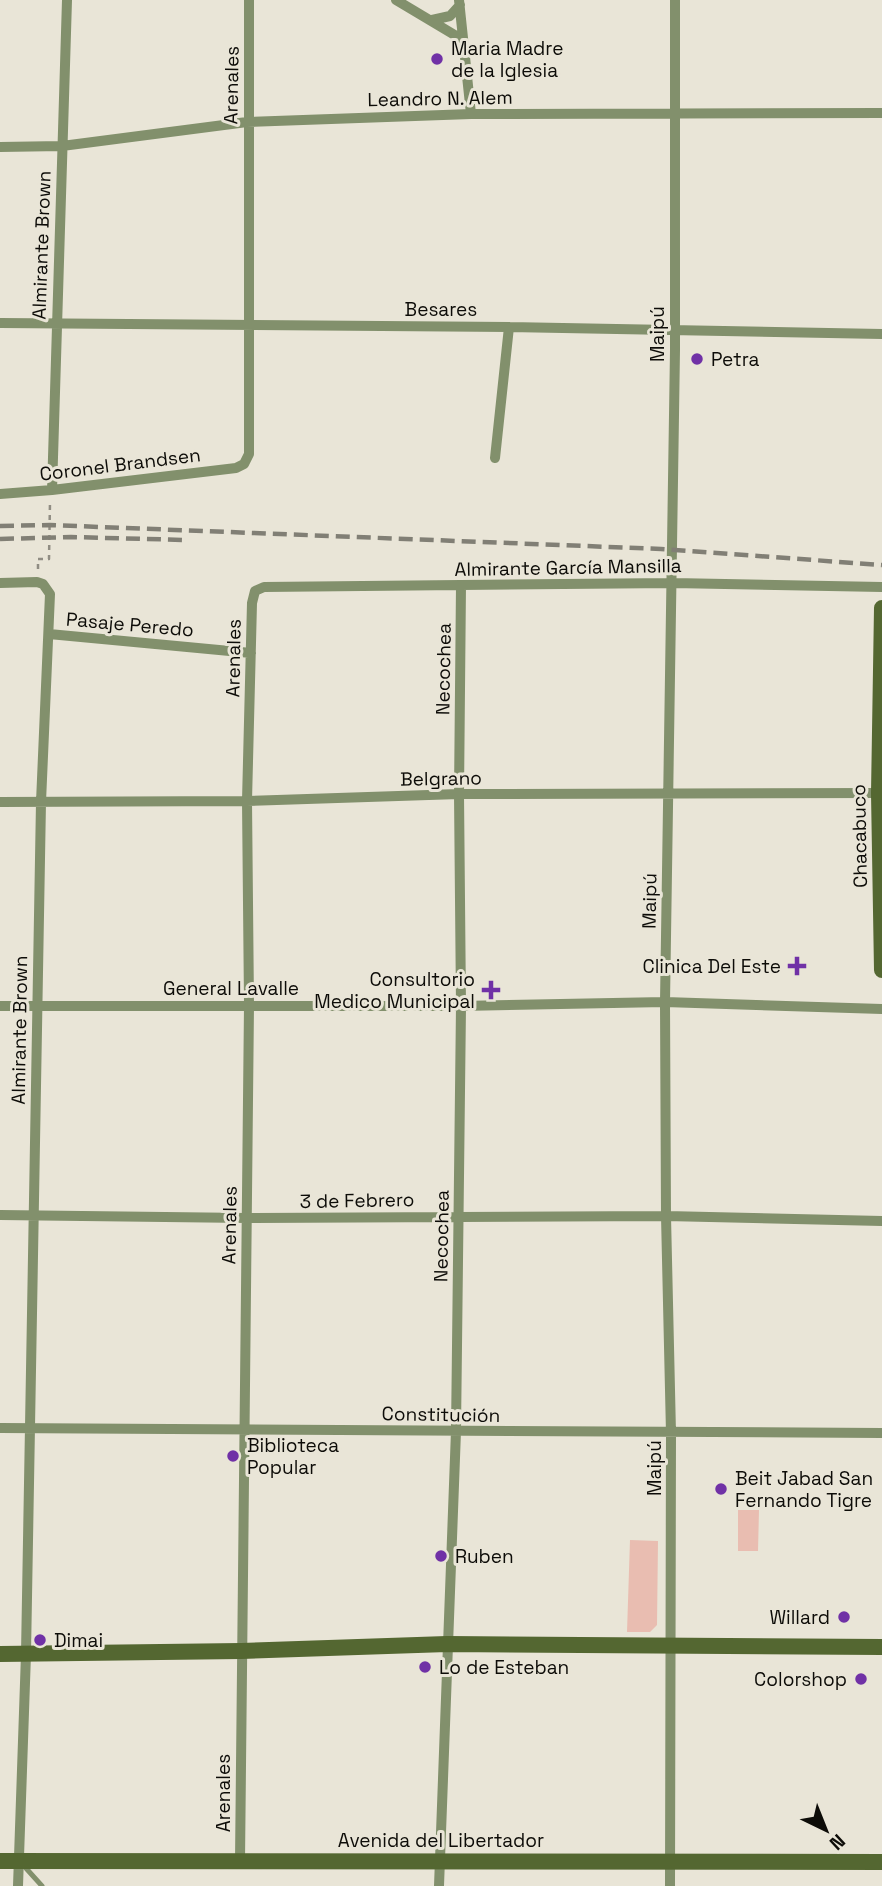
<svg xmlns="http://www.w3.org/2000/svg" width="882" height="1886" viewBox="0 0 882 1886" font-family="'Space Grotesk',sans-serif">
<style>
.green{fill:#e9bdb1}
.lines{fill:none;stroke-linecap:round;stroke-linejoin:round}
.path{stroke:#908d83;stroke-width:2.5;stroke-dasharray:5 5;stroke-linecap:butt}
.lane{stroke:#82906c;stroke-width:5}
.street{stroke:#82906c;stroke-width:10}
.secondary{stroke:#546731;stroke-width:16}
.rail{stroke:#817f75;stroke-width:4.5;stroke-dasharray:14 7;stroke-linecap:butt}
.poi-dot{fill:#7031a6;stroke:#e9e5d7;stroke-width:2.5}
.labels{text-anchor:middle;stroke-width:6;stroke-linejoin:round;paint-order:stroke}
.poi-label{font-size:19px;fill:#0d0c08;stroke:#e9e5d7;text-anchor:start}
.street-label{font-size:19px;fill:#0d0c08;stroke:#e9e5d7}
</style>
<rect width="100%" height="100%" fill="#e9e5d7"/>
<path class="green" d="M738 1510H759L758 1551H738Z
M630 1540 658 1541 657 1625 650 1632H627Z"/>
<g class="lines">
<path class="path" d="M38 569V559H49L50 502"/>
<path class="lane" d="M24 1866 42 1886"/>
<path class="street" d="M396 0 463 40
M459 0 471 114
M432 20 450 16 460 5
M0 147 62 146 247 122 471 114 882 113
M0 323 509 327 882 334
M495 458 509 327
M52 490 67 0
M0 494 52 490 236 468 244 464 249 454V0
M0 583 37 582 43 584 50 594 41 802 26 1654 18 1886
M49 634 251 653
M0 802 247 801 459 794 882 793
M0 1006H461L665 1002 882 1009
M0 1215 247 1218 666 1216 882 1221
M0 1428 882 1433
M240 1861 249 1005 247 801 252 603 255 591 264 587 673 583 882 587
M439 1886 456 1431 461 1006 459 794 461 585
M670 1886 671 1433 666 1216 665 1002 675 350V0"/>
<path class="secondary" d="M882 608 879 793 882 970
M0 1654 241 1651 447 1644 882 1647
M0 1861 882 1862"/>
<path class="rail" d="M0 526 50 525 661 549 882 565
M0 539 71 537 186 540"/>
</g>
<g class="poi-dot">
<circle cx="437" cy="59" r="7"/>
<circle cx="697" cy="359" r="7"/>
<path d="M793.5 955.5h7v7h7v7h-7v7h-7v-7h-7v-7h7z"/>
<path d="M487.5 979.5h7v7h7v7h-7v7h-7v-7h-7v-7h7z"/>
<circle cx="233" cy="1456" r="7"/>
<circle cx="721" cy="1489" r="7"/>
<circle cx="441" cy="1556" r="7"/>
<circle cx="844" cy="1617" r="7"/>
<circle cx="40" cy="1640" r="7"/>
<circle cx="425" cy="1667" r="7"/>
<circle cx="861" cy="1679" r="7"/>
</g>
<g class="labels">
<g class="poi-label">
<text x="451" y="55">Maria Madre<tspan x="451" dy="22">de la Iglesia</tspan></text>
<text x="711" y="366">Petra</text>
<text x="781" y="973" text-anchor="end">Clinica Del Este</text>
<text x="475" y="986" text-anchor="end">Consultorio<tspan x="475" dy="22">Medico Municipal</tspan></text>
<text x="247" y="1452">Biblioteca<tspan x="247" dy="22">Popular</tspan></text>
<text x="735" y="1485">Beit Jabad San<tspan x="735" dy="22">Fernando Tigre</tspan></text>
<text x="455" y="1563">Ruben</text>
<text x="830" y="1624" text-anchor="end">Willard</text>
<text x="54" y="1647">Dimai</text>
<text x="439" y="1674">Lo de Esteban</text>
<text x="847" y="1686" text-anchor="end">Colorshop</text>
</g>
<g class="street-label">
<text transform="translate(231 85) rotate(-89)" y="7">Arenales</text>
<text transform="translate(440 98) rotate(-1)" y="7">Leandro N. Alem</text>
<text transform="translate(41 245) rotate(-88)" y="7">Almirante Brown</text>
<text x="441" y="316">Besares</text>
<text transform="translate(657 334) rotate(-90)" y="7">Maipú</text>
<text transform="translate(120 464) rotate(-7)" y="7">Coronel Brandsen</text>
<text transform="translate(568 567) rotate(-1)" y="7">Almirante García Mansilla</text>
<text transform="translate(130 624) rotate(5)" y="7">Pasaje Peredo</text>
<text transform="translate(233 658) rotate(-89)" y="7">Arenales</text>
<text transform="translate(443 669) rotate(-89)" y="7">Necochea</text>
<text transform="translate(441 778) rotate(-1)" y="7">Belgrano</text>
<text transform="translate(859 836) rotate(-91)" y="7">Chacabuco</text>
<text transform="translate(649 901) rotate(-89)" y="7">Maipú</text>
<text x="231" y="995">General Lavalle</text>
<text transform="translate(19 1030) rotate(-89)" y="7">Almirante Brown</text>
<text transform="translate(357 1200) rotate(-1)" y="7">3 de Febrero</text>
<text transform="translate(229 1225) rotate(-89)" y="7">Arenales</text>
<text transform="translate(441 1236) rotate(-89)" y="7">Necochea</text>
<text transform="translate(441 1414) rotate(1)" y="7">Constitución</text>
<text transform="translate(654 1468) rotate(-90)" y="7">Maipú</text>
<text transform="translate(223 1793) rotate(-90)" y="7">Arenales</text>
<text x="441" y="1847">Avenida del Libertador</text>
</g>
</g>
<g transform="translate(826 1830) rotate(137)" stroke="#e9e5d7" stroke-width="5" paint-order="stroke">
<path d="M0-5L12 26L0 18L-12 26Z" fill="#0d0c08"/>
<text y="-10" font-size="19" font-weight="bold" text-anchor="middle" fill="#0d0c08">N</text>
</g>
</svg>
